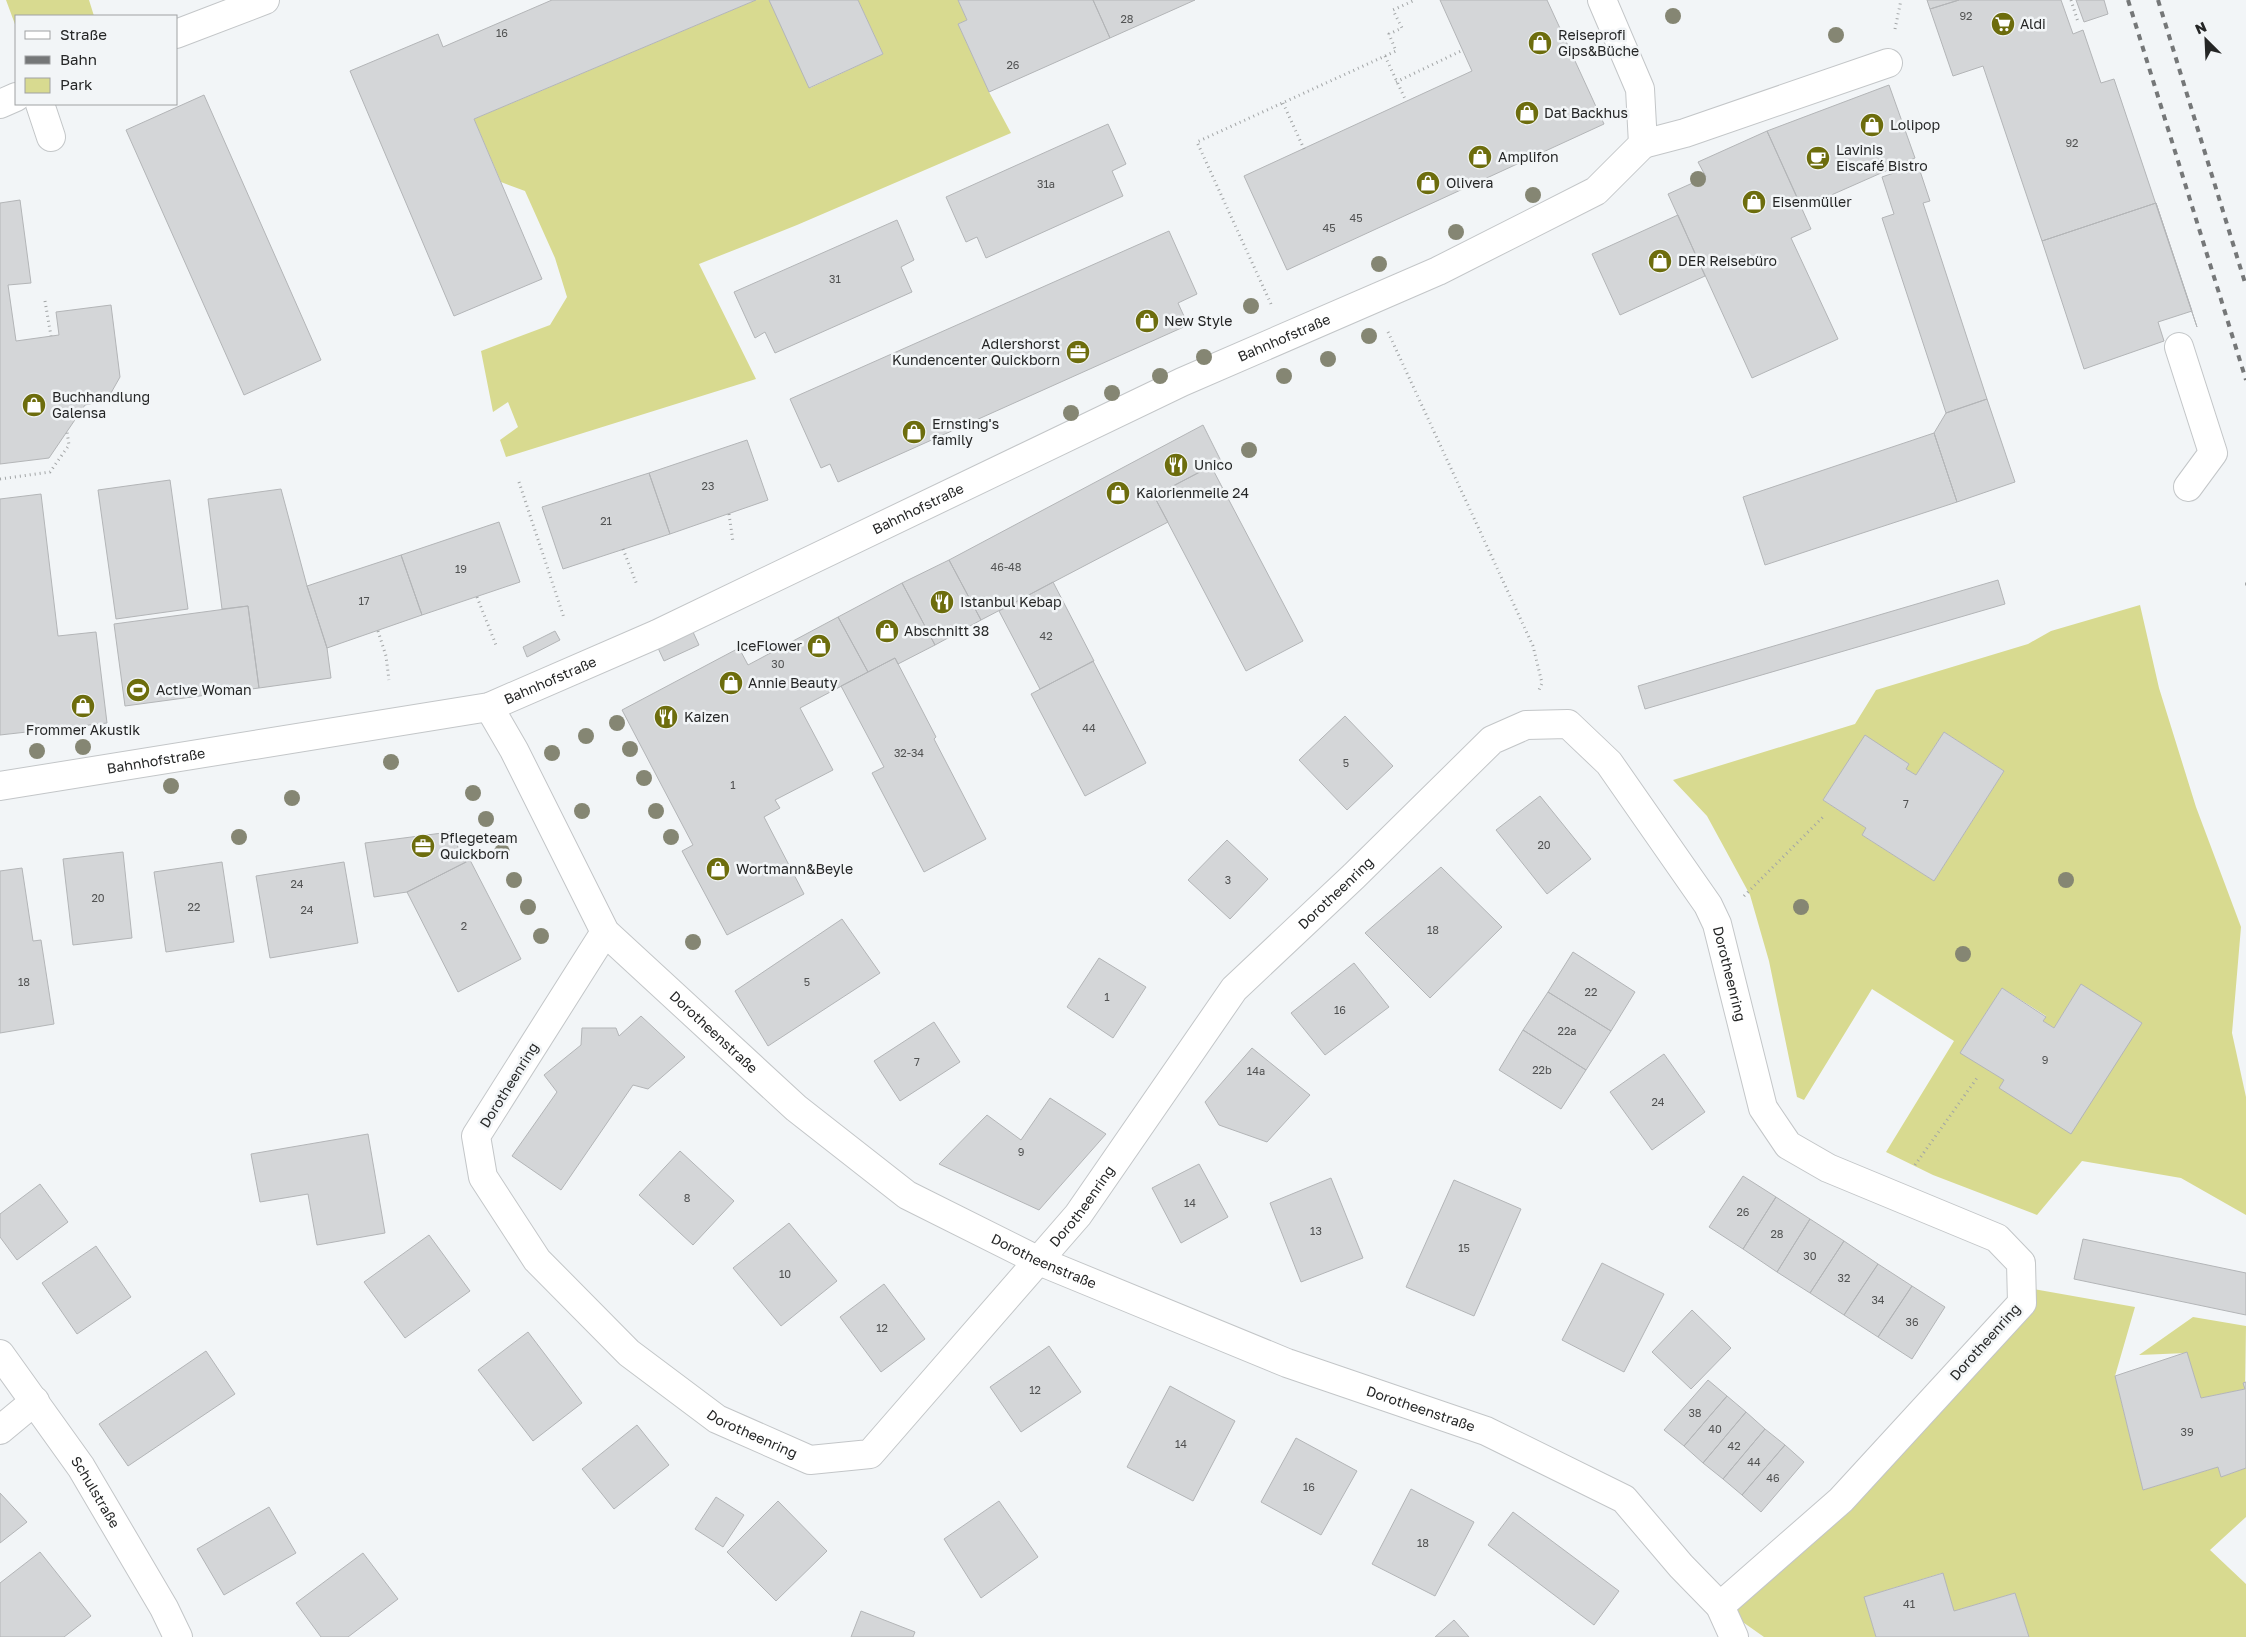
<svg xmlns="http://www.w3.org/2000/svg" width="2246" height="1637" viewBox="0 0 2246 1637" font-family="'Golos Text',sans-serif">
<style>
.green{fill:#d8da90;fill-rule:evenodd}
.building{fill:#d4d6d8;stroke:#b3b5b7}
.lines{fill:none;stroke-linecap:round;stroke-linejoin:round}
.minor-casing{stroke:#c3c6c8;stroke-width:30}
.path{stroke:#a2a5a6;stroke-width:3;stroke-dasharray:1 4;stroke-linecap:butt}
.minor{stroke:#fff;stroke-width:28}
.rail{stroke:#757778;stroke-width:4;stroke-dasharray:6 6;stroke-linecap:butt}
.tree{fill:#858673}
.labels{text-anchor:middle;stroke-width:5;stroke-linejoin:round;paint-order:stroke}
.number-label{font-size:11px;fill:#515252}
.poi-label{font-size:14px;fill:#252626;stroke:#f2f5f7;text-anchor:start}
.street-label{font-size:14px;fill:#252626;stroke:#f2f5f7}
</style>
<rect width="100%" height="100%" fill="#f2f5f7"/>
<path class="green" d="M6 0H89L94 16H16V27Z
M756 0H769L810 88 883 54 858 0H958L967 20 958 24 989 92 1011 133 797 225 699 264 756 379 506 457 500 440 518 427 508 402 493 412 481 351 550 325 567 297 555 258 525 191 501 182 474 119Z
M2140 605 2159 688 2196 807 2241 927 2232 1033 2246 1097V1215L2181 1178 2082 1161 2037 1215 1933 1175 1886 1152 1954 1041 1872 989 1804 1100 1797 1097 1769 961 1750 895 1707 816 1673 780 1855 724 1876 690 2028 644 2051 631ZM1944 732 2004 771 1934 881 1862 835 1866 828 1823 800 1865 736 1909 764 1906 769 1916 775ZM2081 985 2071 1133 2000 1087 2004 1080 1961 1052 2002 988 2046 1016 2043 1021 2054 1028Z
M2022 1287 2135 1307 2115 1376 2143 1490 2218 1467 2221 1477 2246 1468V1517L2210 1550 2246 1584V1637H2029L2015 1593 1954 1611 1942 1573 1864 1597 1876 1637H1764L1720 1606 1823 1511Z
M2193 1317 2246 1326 2245 1389 2201 1398 2187 1353 2139 1355Z"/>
<path class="building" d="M552 0H756L474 119 542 279 454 316 350 71 438 34 443 47Z
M769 0H858L883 54 809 88Z
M958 0H1093L1110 38 989 92 958 24 967 20Z
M1093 0H1195L1110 38Z
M1440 0H1547L1604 124 1287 270 1244 176 1472 71Z
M1927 0H1959L1930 9Z
M1959 0H2061L2073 34 2083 30 2101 83 2114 79 2197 327 2156 203 2042 241 1983 66 1953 76 1930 9Z
M2076 0H2104L2108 14 2084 22Z
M1889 85 1915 158 1802 208 1767 131Z
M204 95 321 360 244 395 126 130Z
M1108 124 1126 164 1112 171 1123 196 986 258 977 237 966 242 946 197Z
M1767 131 1811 229 1791 238 1838 339 1752 378 1668 194 1706 177 1698 162Z
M1918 165 1930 201 1923 203 1987 399 1946 413 1882 218 1894 214 1882 177Z
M20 200 31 283 8 285 16 341 59 335 56 312 111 305 120 377 107 400 85 405 49 458 0 464V203Z
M2156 203 2192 311 2158 322 2164 341 2084 369 2042 241Z
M1678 215 1705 276 1620 315 1592 254Z
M897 220 914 260 901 267 912 292 775 353 765 332 755 338 734 292Z
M1169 231 1197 294 1178 303 1188 325 838 482 830 464 821 468 790 399Z
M1987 399 2015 482 1957 502 1934 433 1946 413Z
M1203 425 1221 461 1154 496 1168 522 981 620 949 560Z
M1934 433 1957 502 1765 565 1743 497Z
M747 440 768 500 670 534 649 473Z
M1211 466 1303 641 1246 671 1154 496Z
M649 473 670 534 563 569 542 507Z
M170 480 188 609 116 619 98 490Z
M281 489 307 586 327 648 331 678 259 688 248 606 222 609 208 499Z
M41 494 58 636 96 632 107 723 0 735V499Z
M499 522 520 582 422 615 401 555Z
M401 555 422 615 327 648 307 586Z
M949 560 981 620 935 645 902 583Z
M1998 580 2005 604 1645 709 1638 686Z
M1053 582 1094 661 1040 689 999 611Z
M902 583 935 645 898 664 895 658 868 672 838 617Z
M248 606 259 688 125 706 114 624Z
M838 617 868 672 800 708 833 770 775 800 780 808 764 817 804 894 727 935 682 851 693 845 622 710 739 648 748 665Z
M555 631 560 640 527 657 523 647Z
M693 632 699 645 664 661 658 648Z
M895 658 936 737 934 739 986 839 924 872 872 773 884 767 841 686Z
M1093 661 1146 763 1085 796 1031 694Z
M1345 716 1393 766 1347 810 1299 760Z
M1944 732 2004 771 1934 881 1862 835 1866 828 1823 800 1865 735 1909 764 1906 769 1916 775Z
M1540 796 1591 859 1547 894 1496 830Z
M450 832 466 862 407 892 374 897 365 843Z
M1227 840 1268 879 1230 919 1188 880Z
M123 852 132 938 73 945 63 859Z
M470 860 521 959 458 992 407 892Z
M222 862 234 942 166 952 154 872Z
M344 862 358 943 270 958 256 876Z
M1441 867 1502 927 1430 998 1365 933Z
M22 868 33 941 41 940 54 1024 0 1033V871Z
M842 919 880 973 768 1046 735 991Z
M1573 952 1635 992 1611 1031 1548 992Z
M1099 958 1146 987 1113 1038 1067 1007Z
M1354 963 1389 1007 1325 1055 1291 1013Z
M2081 984 2142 1023 2071 1134 1999 1088 2004 1080 1960 1053 2002 988 2046 1017 2043 1021 2054 1028Z
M1548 992 1611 1031 1586 1070 1523 1030Z
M641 1016 685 1057 648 1089 633 1085 561 1190 512 1156 557 1092 544 1075 581 1045 582 1028H616L619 1036Z
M934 1022 960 1062 900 1101 874 1061Z
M1523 1030 1586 1070 1561 1109 1499 1070Z
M1252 1048 1310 1095 1267 1142 1219 1125 1205 1102Z
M1664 1054 1705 1112 1652 1150 1610 1092Z
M1050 1098 1106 1134 1039 1210 939 1164 987 1115 1021 1140Z
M368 1134 385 1233 317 1245 308 1194 260 1202 251 1154Z
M680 1151 734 1201 693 1245 639 1195Z
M1199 1164 1228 1217 1181 1243 1152 1188Z
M1743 1176 1776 1197 1743 1249 1709 1227Z
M1331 1178 1363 1258 1301 1282 1270 1203Z
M1454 1180 1521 1209 1474 1316 1406 1287Z
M40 1184 68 1222 17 1260 0 1237V1214Z
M1776 1197 1810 1219 1777 1272 1743 1249Z
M1810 1219 1844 1241 1810 1293 1777 1272Z
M789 1223 837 1281 781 1326 733 1268Z
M429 1235 470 1291 405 1338 364 1282Z
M2083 1239 2246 1273V1315L2074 1279Z
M1844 1241 1878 1264 1844 1315 1810 1293Z
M96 1246 131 1297 77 1334 42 1283Z
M1602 1263 1664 1294 1624 1372 1562 1340Z
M1878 1264 1912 1286 1878 1337 1844 1315Z
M884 1284 925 1339 881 1372 840 1317Z
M1912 1286 1945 1307 1912 1359 1878 1337Z
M1692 1310 1731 1348 1691 1389 1652 1352Z
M528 1332 582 1403 533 1441 478 1370Z
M1049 1346 1081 1392 1021 1432 990 1387Z
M206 1351 235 1394 128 1466 99 1424Z
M2187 1352 2201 1398 2245 1389 2243 1383 2246 1382V1468L2221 1477 2218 1467 2143 1490 2115 1376Z
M1708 1380 1727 1396 1684 1446 1664 1430Z
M1170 1386 1235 1421 1193 1501 1127 1467Z
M1727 1396 1746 1412 1703 1463 1684 1446Z
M1746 1412 1765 1429 1723 1479 1703 1463Z
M637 1425 669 1465 614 1509 582 1469Z
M1765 1429 1785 1445 1742 1495 1723 1479Z
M1296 1438 1357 1471 1321 1535 1261 1502Z
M1785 1445 1804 1462 1761 1512 1742 1495Z
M1411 1489 1474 1522 1435 1596 1372 1564Z
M0 1493 27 1522 0 1543Z
M716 1497 744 1515 723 1547 695 1529Z
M778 1501 827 1551 776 1601 727 1552Z
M999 1501 1038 1557 981 1598 944 1539Z
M269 1507 296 1553 224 1595 197 1549Z
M1513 1512 1619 1591 1594 1625 1488 1545Z
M40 1552 91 1616 64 1637H0V1583Z
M363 1553 398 1599 348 1637H321L296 1603Z
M1943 1573 1954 1611 2015 1593 2029 1637H1876L1864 1597Z
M861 1611 915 1632 913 1637H851Z
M1454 1620 1469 1637H1435Z"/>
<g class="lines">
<g class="minor-casing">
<g id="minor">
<path d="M176 34 265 0"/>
<path d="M0 104 16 97"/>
<path d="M40 104 51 137"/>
<path d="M1643 144 1685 133 1888 63"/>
<path d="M2179 347 2213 453 2188 487"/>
<path id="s1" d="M489 707 514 750 605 932 796 1108 907 1195 1039 1261 1287 1363 1486 1431 1624 1499 1681 1566 1720 1606 1734 1637"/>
<path id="s2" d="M0 786 489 707 657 634 1182 382 1438 271 1596 191 1643 144 1640 89 1602 0"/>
<path id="s3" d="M605 932 476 1136 483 1177 537 1260 629 1353 717 1419 810 1460 870 1454 1078 1215 1234 989 1354 876 1492 740 1526 725 1568 724 1609 763 1708 905 1717 924 1763 1108 1788 1145 1828 1168 1997 1238 2021 1263 2022 1303 1841 1500 1720 1606"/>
<path id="s4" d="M0 1354 81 1467 164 1608 178 1637"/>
<path d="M0 1430 35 1401"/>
</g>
</g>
<path class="path" d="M2071 0 2078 22
M1895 29 1901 0
M1385 56 1406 101
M1396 82 1463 50
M1283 103 1304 149
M45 301 51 336
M1271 304 1197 142 1396 51 1389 34 1402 28 1393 10 1415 0
M1388 332 1533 646 1542 683 1539 690
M0 479 50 472 69 445 67 432
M519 482 564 618
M729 514 733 542
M623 549 637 585
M2245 584H2246
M477 597 496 645
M378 631 386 656 389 680
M1744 896 1823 817
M1915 1165 1977 1078"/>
<use href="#minor" class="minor"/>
<path class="rail" d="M2128 0 2246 380
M2158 0 2246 286"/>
</g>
<g class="tree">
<circle cx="1673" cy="16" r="8"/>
<circle cx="1836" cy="35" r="8"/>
<circle cx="1698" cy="179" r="8"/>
<circle cx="1533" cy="195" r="8"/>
<circle cx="1456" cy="232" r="8"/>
<circle cx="1379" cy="264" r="8"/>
<circle cx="1251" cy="306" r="8"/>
<circle cx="1369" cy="336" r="8"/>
<circle cx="1204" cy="357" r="8"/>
<circle cx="1328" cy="359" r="8"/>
<circle cx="1160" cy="376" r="8"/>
<circle cx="1284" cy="376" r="8"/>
<circle cx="1112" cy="393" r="8"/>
<circle cx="1071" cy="413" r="8"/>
<circle cx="1249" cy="450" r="8"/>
<circle cx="617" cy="723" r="8"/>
<circle cx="586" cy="736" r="8"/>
<circle cx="83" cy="747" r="8"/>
<circle cx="630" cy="749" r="8"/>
<circle cx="37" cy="751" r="8"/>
<circle cx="552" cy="753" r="8"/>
<circle cx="391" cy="762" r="8"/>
<circle cx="644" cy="778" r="8"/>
<circle cx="171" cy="786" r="8"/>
<circle cx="473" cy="793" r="8"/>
<circle cx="292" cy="798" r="8"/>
<circle cx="582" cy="811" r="8"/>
<circle cx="656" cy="811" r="8"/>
<circle cx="486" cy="819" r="8"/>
<circle cx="239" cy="837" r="8"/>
<circle cx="671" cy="837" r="8"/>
<circle cx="502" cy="852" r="8"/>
<circle cx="514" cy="880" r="8"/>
<circle cx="2066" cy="880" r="8"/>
<circle cx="528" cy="907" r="8"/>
<circle cx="1801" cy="907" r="8"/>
<circle cx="541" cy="936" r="8"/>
<circle cx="693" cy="942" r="8"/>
<circle cx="1963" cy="954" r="8"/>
</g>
<defs>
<g id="supermarket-disc" transform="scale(1.25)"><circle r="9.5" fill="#6d6d0d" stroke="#f2f5f7"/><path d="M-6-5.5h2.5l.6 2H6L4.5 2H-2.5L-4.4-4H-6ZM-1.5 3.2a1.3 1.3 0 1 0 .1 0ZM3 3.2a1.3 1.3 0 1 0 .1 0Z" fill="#fff"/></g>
<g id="shop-disc" transform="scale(1.25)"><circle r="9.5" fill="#6d6d0d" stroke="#f2f5f7"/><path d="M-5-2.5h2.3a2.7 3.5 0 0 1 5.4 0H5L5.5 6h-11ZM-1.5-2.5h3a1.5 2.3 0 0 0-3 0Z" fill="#fff"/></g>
<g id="cafe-disc" transform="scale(1.25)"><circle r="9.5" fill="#6d6d0d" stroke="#f2f5f7"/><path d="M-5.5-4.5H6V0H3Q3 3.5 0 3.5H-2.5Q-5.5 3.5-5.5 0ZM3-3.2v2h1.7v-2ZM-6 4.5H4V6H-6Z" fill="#fff"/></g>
<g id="office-disc" transform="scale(1.25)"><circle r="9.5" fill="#6d6d0d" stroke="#f2f5f7"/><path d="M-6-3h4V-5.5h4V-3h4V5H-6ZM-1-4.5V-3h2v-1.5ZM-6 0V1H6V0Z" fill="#fff"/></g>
<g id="restaurant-disc" transform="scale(1.25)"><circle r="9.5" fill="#6d6d0d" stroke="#f2f5f7"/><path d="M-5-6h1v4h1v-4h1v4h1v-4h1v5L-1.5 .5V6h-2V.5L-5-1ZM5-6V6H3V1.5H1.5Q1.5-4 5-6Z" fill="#fff"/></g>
<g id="stadium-disc" transform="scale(1.25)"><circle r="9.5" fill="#6d6d0d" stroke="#f2f5f7"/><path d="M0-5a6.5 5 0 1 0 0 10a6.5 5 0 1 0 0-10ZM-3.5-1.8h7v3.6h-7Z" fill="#fff"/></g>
</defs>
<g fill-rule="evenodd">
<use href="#supermarket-disc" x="2003" y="24"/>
<use href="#shop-disc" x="1540" y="43"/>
<use href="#shop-disc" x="1527" y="113"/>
<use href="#shop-disc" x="1872" y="125"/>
<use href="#shop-disc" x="1480" y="157"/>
<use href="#cafe-disc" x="1818" y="158"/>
<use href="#shop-disc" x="1428" y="183"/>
<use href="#shop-disc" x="1754" y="202"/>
<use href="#shop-disc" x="1660" y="261"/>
<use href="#shop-disc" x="1147" y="321"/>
<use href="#office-disc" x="1078" y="352"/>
<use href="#shop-disc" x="34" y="405"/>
<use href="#shop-disc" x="914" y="432"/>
<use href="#restaurant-disc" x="1176" y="465"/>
<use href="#shop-disc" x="1118" y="493"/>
<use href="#restaurant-disc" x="942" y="602"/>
<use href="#shop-disc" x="887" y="631"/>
<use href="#shop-disc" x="819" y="646"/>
<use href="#shop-disc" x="731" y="683"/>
<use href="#stadium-disc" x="138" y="690"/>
<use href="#shop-disc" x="83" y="706"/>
<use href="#restaurant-disc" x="666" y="717"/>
<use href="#office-disc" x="423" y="846"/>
<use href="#shop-disc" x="718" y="869"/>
</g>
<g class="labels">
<g class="number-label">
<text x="1966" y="20">92</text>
<text x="1127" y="23">28</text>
<text x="502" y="37">16</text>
<text x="1013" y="69">26</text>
<text x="2072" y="147">92</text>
<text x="1046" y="188">31a</text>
<text x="1356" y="222">45</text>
<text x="1329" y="232">45</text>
<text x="835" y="283">31</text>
<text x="708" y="490">23</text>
<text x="606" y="525">21</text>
<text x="1006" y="571">46-48</text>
<text x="461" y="573">19</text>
<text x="364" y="605">17</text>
<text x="1046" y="640">42</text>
<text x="778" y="668">30</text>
<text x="1089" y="732">44</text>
<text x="909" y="757">32-34</text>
<text x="1346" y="767">5</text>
<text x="733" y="789">1</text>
<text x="1906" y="808">7</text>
<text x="1544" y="849">20</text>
<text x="1228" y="884">3</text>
<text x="297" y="888">24</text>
<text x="98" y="902">20</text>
<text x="194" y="911">22</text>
<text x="307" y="914">24</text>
<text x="464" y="930">2</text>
<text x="1433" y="934">18</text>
<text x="24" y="986">18</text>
<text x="807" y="986">5</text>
<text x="1591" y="996">22</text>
<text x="1107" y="1001">1</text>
<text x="1340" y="1014">16</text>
<text x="1567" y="1035">22a</text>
<text x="2045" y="1064">9</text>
<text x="917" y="1066">7</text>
<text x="1542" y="1074">22b</text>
<text x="1256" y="1075">14a</text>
<text x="1658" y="1106">24</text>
<text x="1021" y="1156">9</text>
<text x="687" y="1202">8</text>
<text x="1190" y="1207">14</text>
<text x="1743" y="1216">26</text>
<text x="1316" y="1235">13</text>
<text x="1777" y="1238">28</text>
<text x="1464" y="1252">15</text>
<text x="1810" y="1260">30</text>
<text x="785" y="1278">10</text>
<text x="1844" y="1282">32</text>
<text x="1878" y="1304">34</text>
<text x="1912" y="1326">36</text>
<text x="882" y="1332">12</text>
<text x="1035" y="1394">12</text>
<text x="1695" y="1417">38</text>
<text x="1715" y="1433">40</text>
<text x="2187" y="1436">39</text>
<text x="1181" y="1448">14</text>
<text x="1734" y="1450">42</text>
<text x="1754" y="1466">44</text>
<text x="1773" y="1482">46</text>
<text x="1309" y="1491">16</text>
<text x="1423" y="1547">18</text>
<text x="1909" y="1608">41</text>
</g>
<g class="poi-label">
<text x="2020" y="29">Aldi</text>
<text x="1558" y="40">Reiseprofi<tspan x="1558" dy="16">Gips&amp;Büche</tspan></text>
<text x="1544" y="118">Dat Backhus</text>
<text x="1890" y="130">Lolipop</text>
<text x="1836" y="155">Lavinis<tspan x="1836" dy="16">Eiscafé Bistro</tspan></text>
<text x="1498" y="162">Amplifon</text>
<text x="1446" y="188">Olivera</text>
<text x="1772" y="207">Eisenmüller</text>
<text x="1678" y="266">DER Reisebüro</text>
<text x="1164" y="326">New Style</text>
<text x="1060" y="349" text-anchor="end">Adlershorst<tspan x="1060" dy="16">Kundencenter Quickborn</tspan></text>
<text x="52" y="402">Buchhandlung<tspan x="52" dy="16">Galensa</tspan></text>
<text x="932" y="429">Ernsting's<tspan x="932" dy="16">family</tspan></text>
<text x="1194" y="470">Unico</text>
<text x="1136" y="498">Kalorienmeile 24</text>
<text x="960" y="607">Istanbul Kebap</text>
<text x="904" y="636">Abschnitt 38</text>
<text x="802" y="651" text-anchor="end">IceFlower</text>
<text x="748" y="688">Annie Beauty</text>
<text x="156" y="695">Active Woman</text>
<text x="684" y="722">Kaizen</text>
<text x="83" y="735" text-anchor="middle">Frommer Akustik</text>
<text x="440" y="843">Pflegeteam<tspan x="440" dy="16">Quickborn</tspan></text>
<text x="736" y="874">Wortmann&amp;Beyle</text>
</g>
<g class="street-label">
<text dy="5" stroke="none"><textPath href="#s2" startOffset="1372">Bahnhofstraße</textPath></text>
<text dy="5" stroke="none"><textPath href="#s2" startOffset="968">Bahnhofstraße</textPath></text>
<text dy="5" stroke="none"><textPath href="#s2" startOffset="562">Bahnhofstraße</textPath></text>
<text dy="5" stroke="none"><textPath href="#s2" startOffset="158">Bahnhofstraße</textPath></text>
<text dy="5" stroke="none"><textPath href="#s3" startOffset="1516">Dorotheenring</textPath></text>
<text dy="5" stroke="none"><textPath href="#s3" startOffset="2116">Dorotheenring</textPath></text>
<text dy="5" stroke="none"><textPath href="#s1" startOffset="401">Dorotheenstraße</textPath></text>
<text transform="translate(509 1085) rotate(-58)" y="5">Dorotheenring</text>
<text dy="5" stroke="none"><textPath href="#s3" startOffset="1111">Dorotheenring</textPath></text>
<text dy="5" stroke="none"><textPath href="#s1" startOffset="806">Dorotheenstraße</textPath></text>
<text transform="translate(1985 1342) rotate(-48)" y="5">Dorotheenring</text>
<text dy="5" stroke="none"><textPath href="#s1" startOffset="1211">Dorotheenstraße</textPath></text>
<text dy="5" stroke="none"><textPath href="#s3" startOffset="661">Dorotheenring</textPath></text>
<text dy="5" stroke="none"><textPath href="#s4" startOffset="168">Schulstraße</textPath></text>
</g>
</g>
<rect x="15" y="15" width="162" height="90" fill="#f2f5f7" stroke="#a0a2a3"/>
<rect x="25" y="31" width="25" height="8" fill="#ffffff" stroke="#a0a2a3"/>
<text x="60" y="40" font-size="15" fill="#252626">Straße</text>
<rect x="25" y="56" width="25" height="8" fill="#757778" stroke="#a0a2a3"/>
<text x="60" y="65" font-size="15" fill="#252626">Bahn</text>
<rect x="25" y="78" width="25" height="15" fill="#d8da90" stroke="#a0a2a3"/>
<text x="60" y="90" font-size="15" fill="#252626">Park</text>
<g transform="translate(2206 40) rotate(336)" stroke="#f2f5f7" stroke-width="4" paint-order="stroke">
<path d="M0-4L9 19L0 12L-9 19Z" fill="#252626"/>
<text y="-8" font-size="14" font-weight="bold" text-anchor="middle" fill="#252626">N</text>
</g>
</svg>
